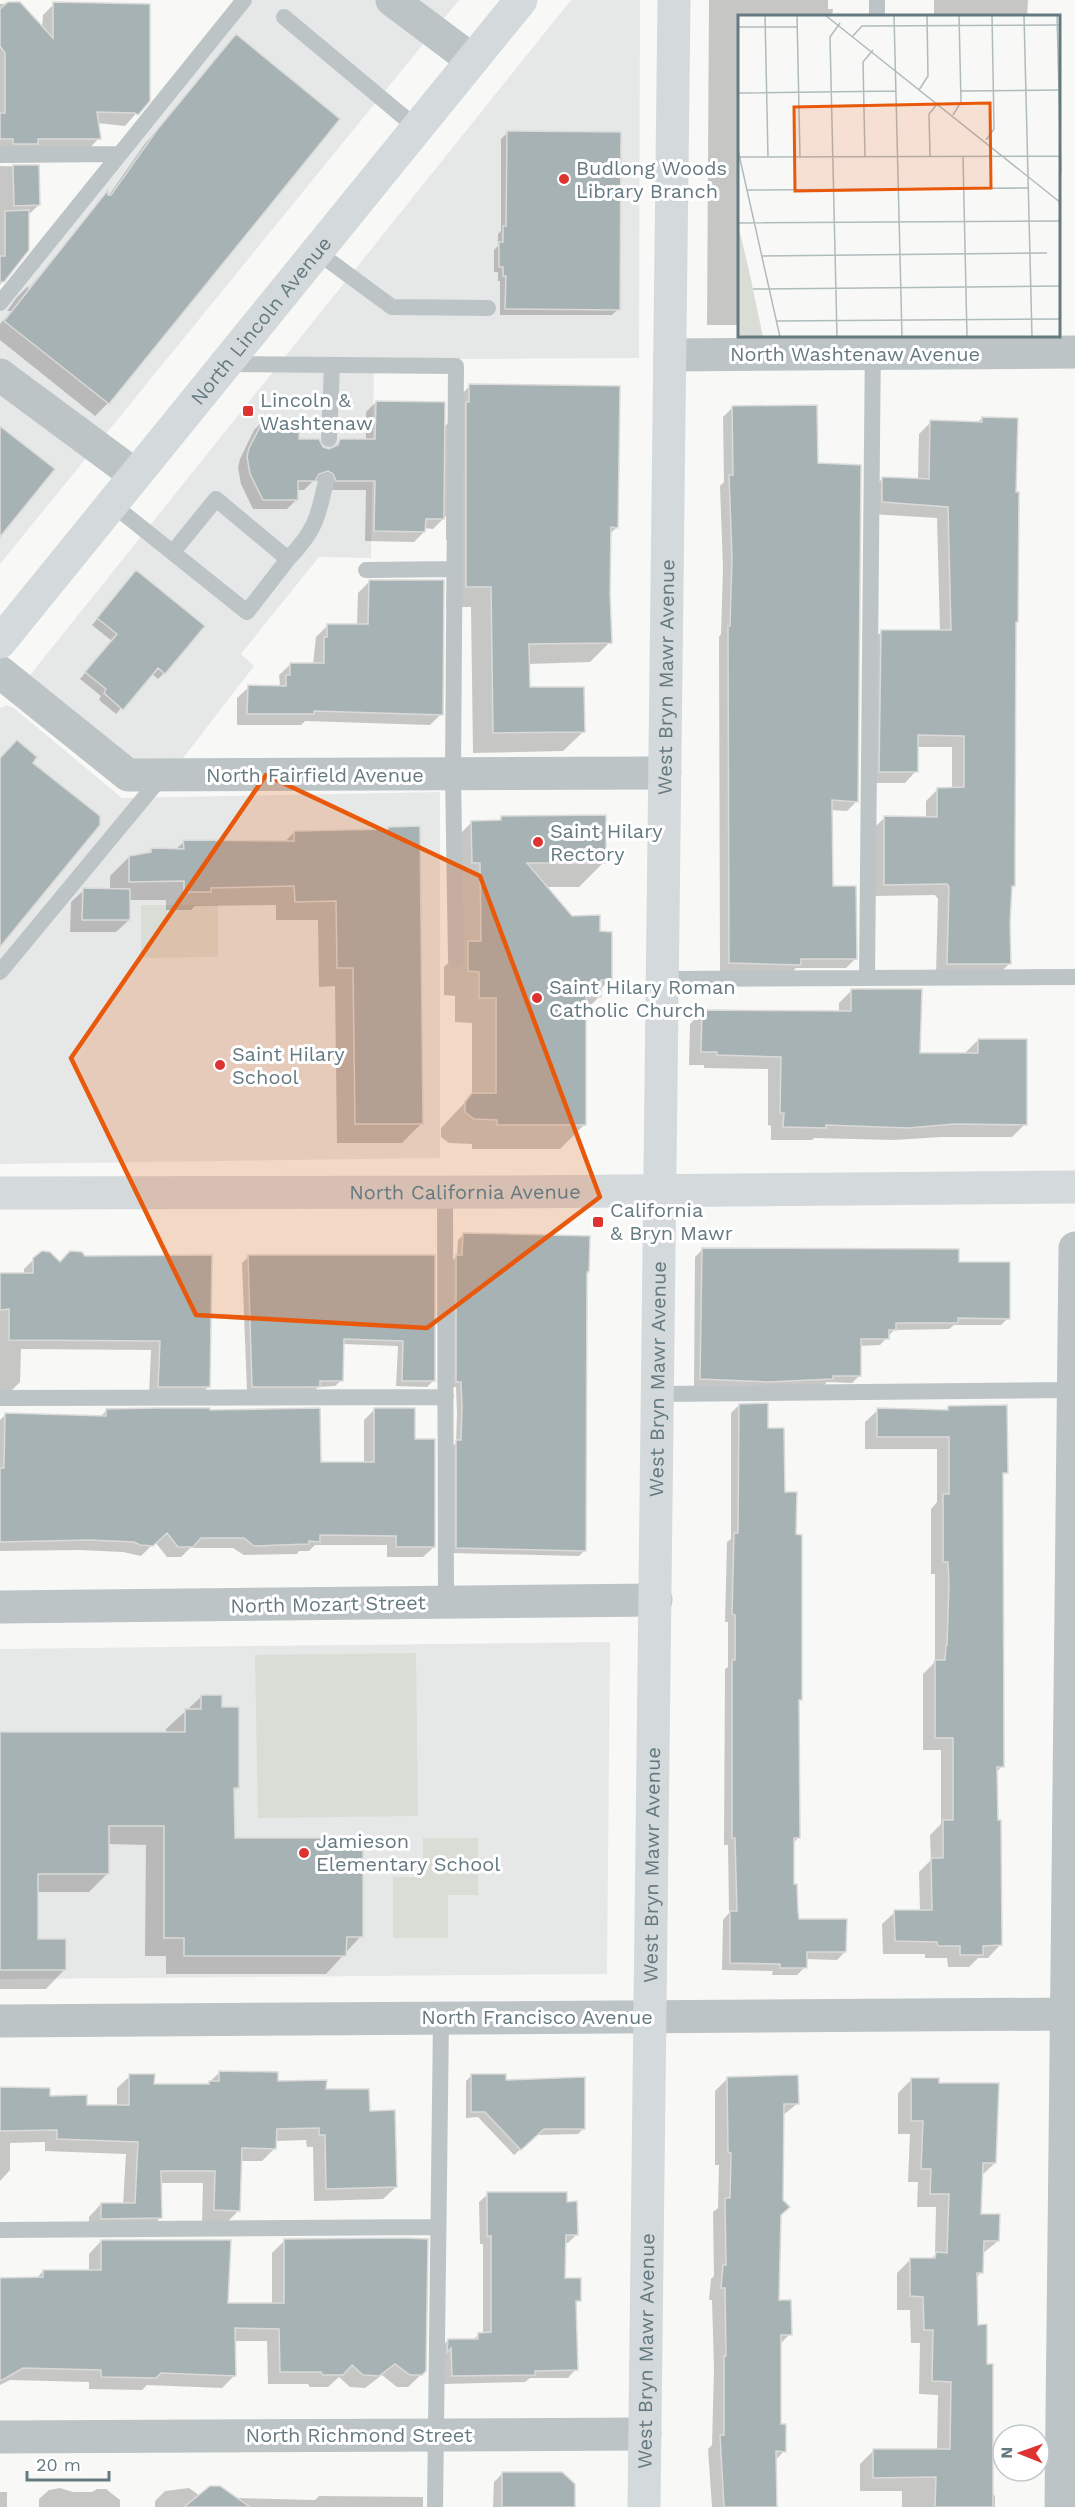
<svg xmlns="http://www.w3.org/2000/svg" width="1075" height="2507" viewBox="0 0 1075 2507" font-family="'Work Sans',sans-serif">
<style>
.built{fill:#e6e8e7}
.green{fill:#daddd5}
.shadow{fill:#0003}
.building{fill:#a7b2b5;stroke:#dadad8;stroke-width:1.5}
.lines{fill:none;stroke-linecap:round;stroke-linejoin:round}
.lane{stroke:#bdc4c6;stroke-width:16}
.street{stroke:#bdc4c6;stroke-width:33}
.secondary{stroke:#d4d9dc;stroke-width:33}
.primary{stroke:#d4d9dc;stroke-width:33}
.marked{fill:#e8590c;fill-opacity:0.2;stroke:#e8590c;stroke-width:4.5;stroke-linejoin:round}
.poi-dot{fill:#dd3431;stroke:#fff;stroke-width:2}
.labels{text-anchor:middle;stroke-width:6;stroke-linejoin:round;paint-order:stroke}
.poi-label{font-size:20px;fill:#657a80;stroke:#fff;text-anchor:start}
.street-label{font-size:20px;fill:#657a80;stroke:#fff}
.inset-road{fill:none;stroke:#b0bbbc;stroke-width:1.5}
.view{fill:#e8590c;fill-opacity:0.15;stroke:#e8590c;stroke-width:3}
.inset-edge{fill:none;stroke:#657a80;stroke-width:3}
</style>
<rect width="100%" height="100%" fill="#f8f8f6"/>
<path class="built" d="M244 0H459L0 564V302Z
M571 0H640L639 358 457 359 374 366 371 558 319 557 241 654 254 666 170 775 129 776 18 690Z
M7 705 15 709 122 798 440 792V1158L0 1164V708Z
M610 1642 607 1974 0 1979V1649Z"/>
<path class="green" d="M141 905H218V957L141 958Z
M416 1653 418 1816 258 1818 255 1655Z
M423 1838H478V1895H448V1938H393V1877H423Z"/>
<path class="shadow" d="M709 0H828V9H833L832 16H739V325H707Z
M934 0H1028L1027 16H934Z
M19 3 42 29 43 15 54 4 148 100 125 126 97 123 99 138 88 150 0 155V4Z
M236 36 338 119 108 403 95 416 0 340V324L11 311H7L17 297 28 286V289L107 194V198L144 145Z
M507 133 618 309 612 315H500V281H498V272H494V250L498 246V234L501 231V139Z
M0 166 38 167 39 205 27 216 28 249 0 285Z
M470 386 617 527 609 535 610 642 590 662 528 664V689L584 731 563 751 473 753 471 607H446L448 540H446V516L433 529 424 528V532L414 542 365 541 366 490H326L323 482 314 480 304 490H297V499L287 509H253L241 484 238 468 240 459 254 430 264 420 298 441 330 451 340 441H366V412L376 402 444 427 449 422V406Z
M733 407 816 465 857 801 847 811 831 810V888L855 959 846 968H796L790 974 720 972 719 637 721 634 723 568 720 486 724 482 723 417Z
M982 418 1015 494 1017 622 1014 624 1013 886 1010 889 1009 923 1010 963 998 975H936L938 899 935 895 873 896V829L885 817 926 818V801L938 789H952V747H916V771L905 783H868L870 643 881 632 940 631 937 518 871 514V490L883 478 918 480 919 434 931 422 977 423Z
M131 578 164 673 158 679 151 673 116 714 99 700 101 696 80 679 112 641 92 625Z
M369 582 441 714 430 725 305 721 301 725H237V698L249 687H276L280 684 279 675 291 664H313L316 637 328 625H357L358 593Z
M502 817 604 862 579 887H546L572 917 598 933 610 979 600 990V996L585 1011V1124L560 1149H472V1144L449 1143 441 1137V1128L472 1095V1023L455 1022V996L444 995V967L456 955 447 847 472 822H497Z
M389 828 421 1124 402 1143H337L335 986 319 987 318 920H276V905L195 906 191 910H166V900H129V920L116 932H70L71 902 84 890H110V876L129 857 147 854 151 850H175L184 842 284 843 294 832 386 831Z
M852 990 918 1054 965 1053 978 1040 1025 1124 1012 1137H941L894 1140 814 1138 812 1140H771V1126L768 1125V1069L704 1068V1065H689L690 1024 703 1011 839 1013V1003Z
M464 1234 588 1272 585 1274V1550L579 1556 451 1553V1448L456 1443 457 1414 456 1387H451L450 1263 457 1256 458 1240Z
M703 1249 958 1264 1008 1318 1001 1325H954L949 1329 894 1330 880 1345 859 1346V1376L852 1383 827 1382 824 1385 694 1386 695 1257Z
M82 1254 209 1386 199 1396H149L151 1350 21 1349 20 1382 10 1392H0V1275H24V1269L34 1259 60 1263Z
M248 1257H433V1381L427 1387 396 1386 398 1346 343 1344 342 1380 335 1386 318 1387 313 1392H247L242 1263Z
M739 1405 766 1430 795 1536 800 1699 798 1702 799 1837 792 1844 793 1886 798 1920 845 1952 837 1960 805 1959V1967L797 1975H772L773 1971 722 1970 723 1920 729 1913 728 1845H724L725 1669 728 1667V1622H725L727 1542 731 1539V1413Z
M949 1408 1006 1472 1001 1477 1002 1766 996 1773 1000 1945 988 1958H978L969 1967H948L947 1958H925V1954H883L882 1924 895 1912H920L919 1872 931 1860 930 1835 941 1824V1750H923V1674L933 1664 935 1658V1574H931V1509L937 1502V1449H865V1422L878 1410 945 1412Z
M375 1409 413 1440 434 1547 423 1557H387V1545H315L309 1551H299L297 1554 244 1555 233 1548H190L181 1557H167L155 1542 141 1556 123 1552 79 1550 0 1551V1420L6 1414 100 1417 106 1411 320 1463 364 1464V1420Z
M202 1696 220 1709 238 1787 233 1792 234 1840 361 1936 326 1974H166V1956H145L146 1845 108 1844V1873L89 1892H37V1941L65 1969 46 1989H0V1733H166V1729Z
M219 2073 324 2091 368 2112 396 2187 383 2199 314 2201 313 2147H307L306 2140 275 2141V2148L262 2161H240L239 2210 226 2223 202 2222 203 2183H160V2218L148 2230 89 2231V2217L101 2204 123 2205 126 2154 45 2151V2142L10 2143V2170L0 2181V2089L86 2106 117 2107V2088L130 2076 153 2086 206 2085Z
M472 2075 505 2082 584 2128 578 2134 536 2135 514 2155 478 2117 466 2118V2081Z
M728 2078 798 2103 782 2116 778 2302 790 2334 779 2345V2426L784 2451 775 2461V2507H712L708 2449 712 2445 714 2369 712 2300H709L711 2279 714 2276 713 2212 718 2208 719 2165H715V2091Z
M912 2079 937 2085 995 2163 981 2176 980 2215 998 2241 982 2254 981 2272 976 2278V2326L986 2365 992 2493 995 2496V2507H902V2491H860V2464L874 2450H937L938 2395 919 2394 920 2343H911L910 2310H897V2273L911 2259 930 2260 935 2255 936 2207H917L918 2182H908L910 2134H898V2093Z
M488 2194 565 2203 576 2235 568 2243H565L564 2280 579 2300 574 2305 576 2369 568 2378H530L525 2382 444 2384 440 2349 448 2340 472 2341 479 2334H483V2244H480L479 2202Z
M285 2240 425 2371 408 2387H397L382 2375 365 2388 350 2387 339 2377 328 2387H310L308 2384H268L267 2341H234L235 2375 222 2388 147 2385 142 2390 89 2389V2382L10 2380 0 2385V2279H36L43 2271H89V2254L101 2241 226 2304H272V2253Z
M502 2474 573 2507H493L494 2482Z
M60 2488 73 2492H92L97 2489H106L120 2500V2507H39V2499L49 2490Z
M189 2488 200 2496 234 2498 315 2500 319 2496 423 2497V2507H155V2501L165 2491Z
M0 2492H7V2507H0Z"/>
<path class="building" d="M8 2H20L53 38V2L150 4V101L138 115 135 113 97 112 101 139H38V144H13V139H0V113H5V53L0 46V9Z
M236 34 340 119 109 404 4 321 108 190V195H111L157 130Z
M507 131 621 132 620 310 505 309 506 276H503V267H499V242H503V226H506Z
M13 165H39L40 205 14 206Z
M29 210V250L4 282H0V256H5V211Z
M469 384 620 386 618 528 611 527 610 593 612 643 529 644 530 687H584L585 732 493 733 491 587H466V402H469Z
M376 401 445 402 444 519H426L425 532 374 531 375 481H336L333 474 328 471 319 474 315 481H298V500H263L250 474 247 457 249 448 264 419H299V439H319L323 447 329 449 338 445 340 439H375Z
M817 405 818 463 861 465 858 802 832 800 833 886H856L857 959H801V965L729 963 728 626H730L732 557 729 475H733L732 406Z
M982 417 1018 418 1016 492H1019L1018 622H1016L1015 849V886H1012L1010 923 1011 964H947L949 887 947 884 884 885V816L937 817V788L964 787V736L918 735V772H879L881 630H951L948 507 882 502V477L929 479 930 420 982 422Z
M0 426 55 469 0 537Z
M136 570 205 626 165 674 158 668 123 710 104 693 106 689 85 672 117 634 97 618Z
M369 580H444L443 715 314 711V714H247L248 685 286 686V675H290V663H324V637H327V624H368Z
M17 740 37 757 33 763 100 816V825L0 947V758Z
M606 815V863H527L572 916 600 915V931L612 932V980H601V997L586 996V1125H497V1120L474 1119 465 1112V1102L472 1093H496V998H479V972L468 971V941H481L480 863H472L471 821 501 820V816Z
M420 826 423 1124H355L353 968H337L336 901 295 902 294 886 211 888V892H184V881L129 882V856L151 852V848L184 849 183 840 294 841V831L388 829V827Z
M83 888 130 889V920H82Z
M851 989H922L920 1053H978V1039H1027V1125L955 1124 908 1128 826 1125V1128L783 1127 784 1113H780L781 1057 717 1055V1052H701L702 1010 851 1011Z
M463 1233 590 1236 589 1272H587L586 1551 456 1548V1440H461L462 1407 461 1382H456V1255H462Z
M702 1248 959 1249V1262H1010V1319L958 1318V1323H896V1330H889V1339H861V1376H833V1379L768 1382 700 1379Z
M42 1251 50 1252 60 1262 70 1251 82 1252 85 1256 212 1255 210 1387H158L160 1341 9 1340V1309L0 1310V1273H33V1258Z
M248 1255H435V1381H402L403 1341 344 1339 343 1381H320V1387H252Z
M768 1403V1428H784L785 1492H797L796 1534 802 1535V1700H799L800 1838H794V1884H797L798 1911 799 1919H847L846 1952H807V1968H780V1964L730 1963V1911H737L735 1838H732V1660H735V1615L732 1614 734 1533H738L739 1404Z
M1007 1405 1008 1473H1003L1004 1767H997L998 1820H1001L1002 1945 983 1946V1955H960V1946H938L937 1942 895 1941 894 1910H932L931 1858H943V1820H953V1738H935V1660H945L946 1645H947L949 1585 948 1562H943V1494H949V1437H877V1408L948 1410V1406Z
M156 1408H210V1410L320 1408 321 1462H374V1408H415V1439H435V1547H396V1536L320 1535V1542L309 1541V1544L254 1546 244 1538H201L193 1547H178L167 1533 153 1546 140 1545 134 1542 90 1540 0 1542V1468H4L5 1413 106 1416V1409Z
M201 1695H222V1707H239V1788H234L235 1838H363V1937H347L346 1956H184V1938H164V1826H109V1874H38V1939H66V1970H0V1732H185V1709H201Z
M219 2071 278 2072V2081L327 2080 326 2089H369L370 2111 395 2110 397 2187 326 2189 325 2135H319V2128L277 2129 276 2149 242 2148 240 2211 214 2210 215 2171H161L162 2218 101 2219V2203H135L138 2142 57 2139V2130L0 2131V2087L50 2088V2096L87 2095V2105H129V2074H155L154 2084H209V2081H219Z
M471 2074H506V2080L585 2077V2129H544L521 2150 485 2112H471Z
M798 2075 799 2104H784L783 2200 790 2207 781 2215 779 2300H791L792 2335H781V2424H786V2452L776 2451 777 2507H724L720 2435H724V2356H726L725 2288H721L723 2265H726L725 2198H730L731 2153 728 2152 727 2077Z
M911 2078H939V2083H999L996 2163H983L981 2214H1000L999 2241H984L983 2273H977L978 2325 987 2324V2364H993V2507H935L936 2477 873 2478V2449H950L951 2382 932 2381 933 2330H924L923 2297 910 2296V2258H935L936 2252 947 2253 949 2194H930L931 2169H921L923 2121H911Z
M487 2192H567V2202L577 2201 578 2235H566L565 2278H581V2301H576L578 2370 535 2371V2375L452 2376 451 2348 447 2352 448 2339H478V2333L491 2332V2236H487Z
M404 2238 428 2239 426 2371 422 2375H410L395 2364 379 2376 363 2375 352 2365 343 2375H323L321 2372H280L279 2329 235 2328 236 2376 161 2373 156 2378 101 2377V2370L23 2368 0 2381V2278L43 2277V2270H101V2240H231L228 2303H284V2239Z
M502 2472H562L575 2484V2507H502Z
M210 2486H220L250 2507H184Z"/>
<g class="lines">
<path class="lane" d="M877 16V0
M284 17 417 128
M0 155 120 154
M316 251 392 307 488 308
M0 303 244 0
M226 364 456 366 453 774 456 960
M329 439 332 365
M112 504 247 612 288 559 216 499 173 552
M288 559C315 531 318 518 326 481
M366 570 455 569
M0 972 163 775
M867 978 873 336
M663 979 1075 977
M445 1192 446 1603
M659 1394 1073 1390
M0 1398 446 1397
M0 2230 438 2227
M435 2507 441 2018"/>
<path class="street" d="M392 0 472 60
M670 355 1075 352
M0 375 135 475
M0 672 128 775 665 773
M0 1607 656 1600
M0 2021 1075 2014
M0 2437 645 2434
M1061 2507 1075 1248"/>
<g class="secondary">
<path id="s1" d="M0 1193 509 1192 1075 1187"/>
<path id="s2" d="M644 2507 674 0"/>
</g>
<path class="primary" id="s3" d="M0 642 521 0"/>
</g>
<path class="marked" d="M266 775 480 876 600 1197 427 1328 196 1315 71 1058Z"/>
<g class="poi-dot">
<circle cx="564" cy="179" r="6"/>
<rect x="242" y="405" width="12" height="12" rx="3"/>
<circle cx="538" cy="842" r="6"/>
<circle cx="537" cy="998" r="6"/>
<circle cx="220" cy="1065" r="6"/>
<rect x="592" y="1216" width="12" height="12" rx="3"/>
<circle cx="304" cy="1853" r="6"/>
</g>
<g class="labels">
<g class="poi-label">
<text x="576" y="175">Budlong Woods<tspan x="576" dy="23">Library Branch</tspan></text>
<text x="260" y="407">Lincoln &amp;<tspan x="260" dy="23">Washtenaw</tspan></text>
<text x="550" y="838">Saint Hilary<tspan x="550" dy="23">Rectory</tspan></text>
<text x="549" y="994">Saint Hilary Roman<tspan x="549" dy="23">Catholic Church</tspan></text>
<text x="232" y="1061">Saint Hilary<tspan x="232" dy="23">School</tspan></text>
<text x="610" y="1217">California<tspan x="610" dy="23">&amp; Bryn Mawr</tspan></text>
<text x="316" y="1848">Jamieson<tspan x="316" dy="23">Elementary School</tspan></text>
</g>
<g class="street-label">
<text dy="7" stroke="none"><textPath href="#s3" startOffset="414">North Lincoln Avenue</textPath></text>
<text x="855" y="361">North Washtenaw Avenue</text>
<text dy="7" stroke="none"><textPath href="#s2" startOffset="1830">West Bryn Mawr Avenue</textPath></text>
<text x="315" y="782">North Fairfield Avenue</text>
<text dy="7" stroke="none"><textPath href="#s1" startOffset="465">North California Avenue</textPath></text>
<text dy="7" stroke="none"><textPath href="#s2" startOffset="1128">West Bryn Mawr Avenue</textPath></text>
<text transform="translate(328 1604) rotate(-1)" y="7">North Mozart Street</text>
<text dy="7" stroke="none"><textPath href="#s2" startOffset="642">West Bryn Mawr Avenue</textPath></text>
<text x="537" y="2024">North Francisco Avenue</text>
<text dy="7" stroke="none"><textPath href="#s2" startOffset="156">West Bryn Mawr Avenue</textPath></text>
<text x="359" y="2442">North Richmond Street</text>
</g>
</g>
<g transform="translate(738 15)">
<rect width="322" height="322" fill="#f8f8f6"/>
<path d="M0 209 12 260 25 322H0Z" fill="#daddd5"/>
<path class="inset-road" d="M27 0 30 142M59 0 62 142M87 0 323 188M156 0 164 322M286 0 294 322M319 0 323 158M0 12H59M114 22 124 11 323 10M181 75 190 61 189 0M223 76 323 75M0 78 158 76M215 100 223 87 221 0M248 125 256 114 254 0M0 135 42 322M225 141 229 322M0 142 323 141M127 142 125 47 135 35M192 142 191 99 200 88M9 175 291 173M0 208 323 206M24 241 309 238M15 274 323 271M39 306 323 304M99 322 92 22 102 8"/>
<path class="view" d="M252 88 253 173 57 176 56 92Z"/>
<rect width="322" height="322" class="inset-edge"/>
</g>
<g transform="translate(1021 2453) rotate(271)"><circle r="28" fill="#ffffff" stroke="#c1cacc" stroke-width="1.5"/>
<path d="M0-4.5L10 22L0 15L-10 22Z" fill="#dd3431"/>
<text y="-9" font-size="16" font-weight="bold" text-anchor="middle" fill="#657a80">N</text>
</g>
<path d="M27 2471v9h82v-9" fill="none" stroke="#657a80" stroke-width="3"/>
<text x="36" y="2471" font-size="18" fill="#657a80" stroke="#ffffff" stroke-width="4.5" paint-order="stroke">20 m</text>
</svg>
